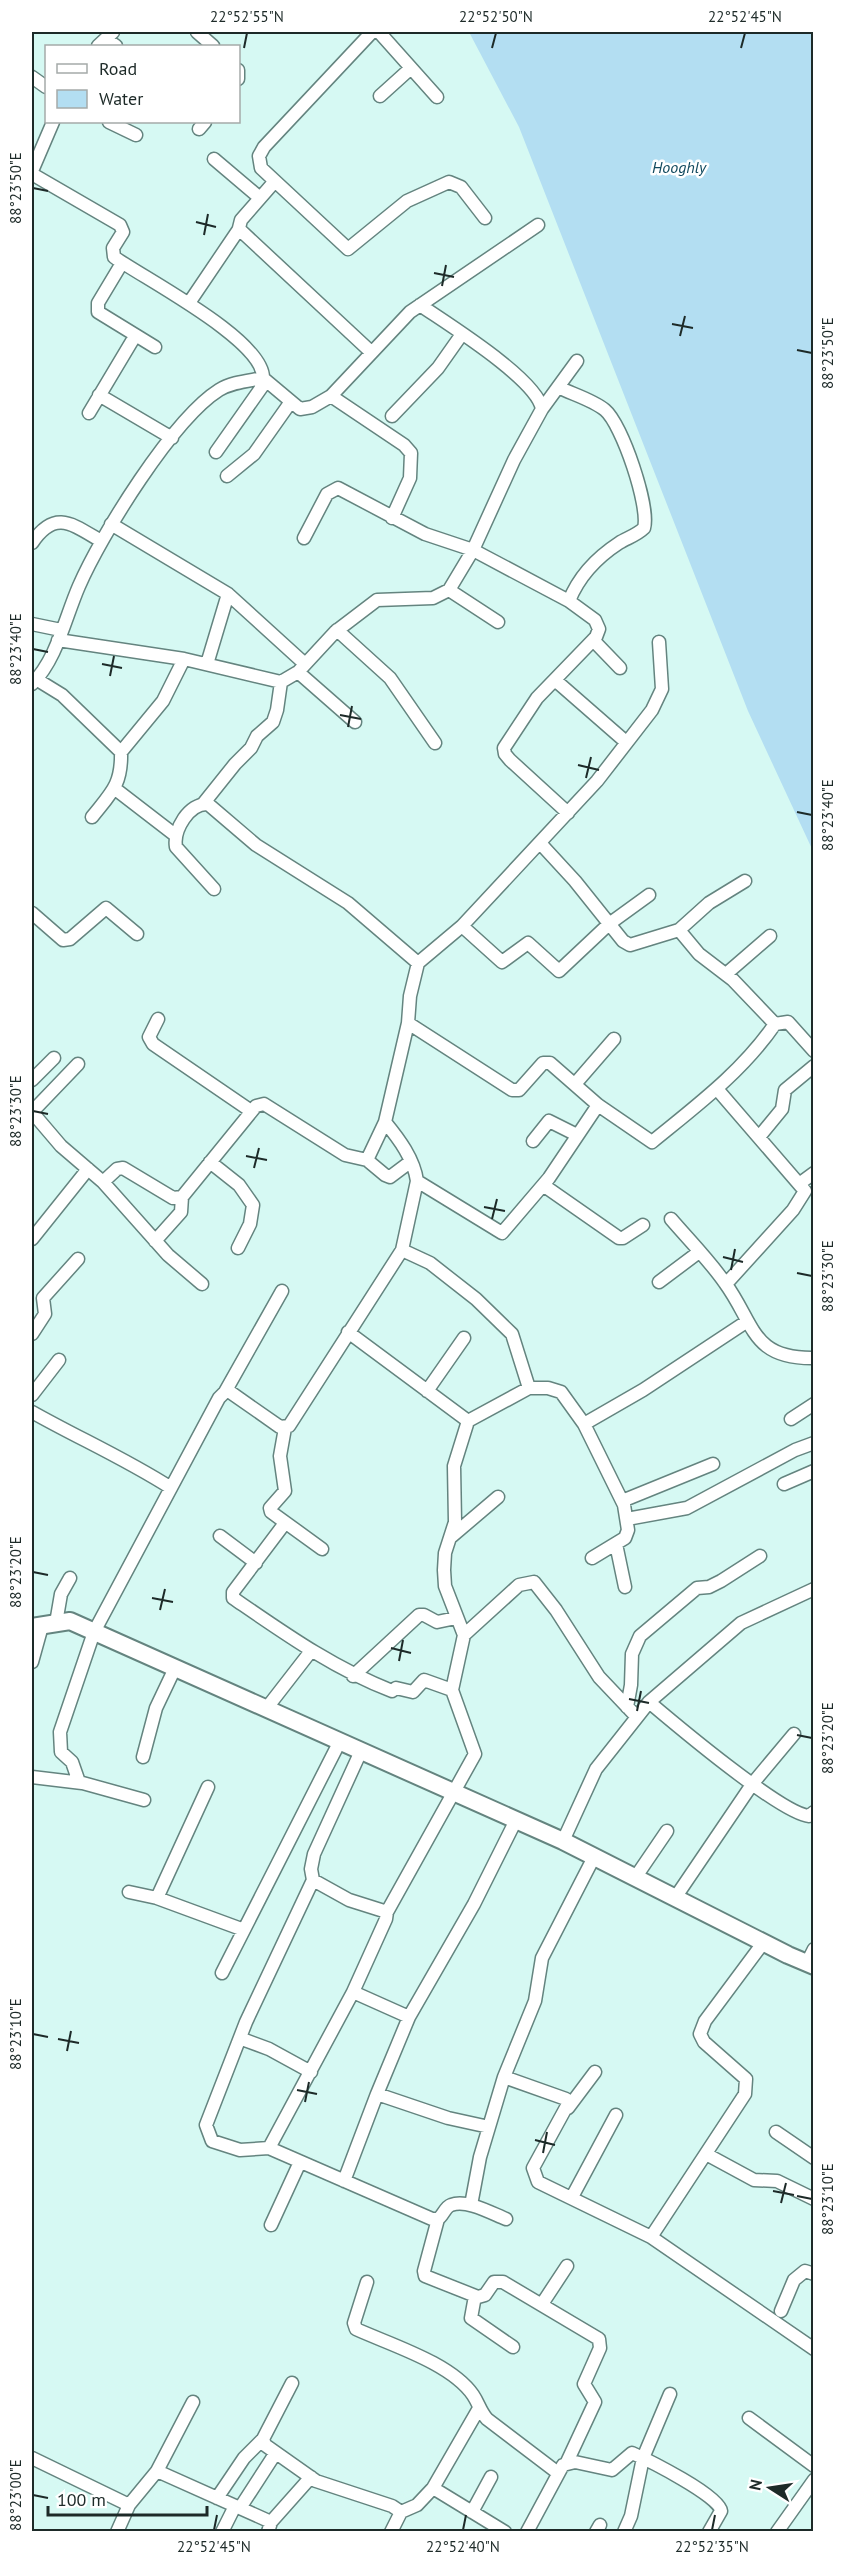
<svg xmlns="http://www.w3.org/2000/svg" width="845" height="2563" viewBox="0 0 845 2563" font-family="'PT Sans',sans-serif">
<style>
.water{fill:#b3def2}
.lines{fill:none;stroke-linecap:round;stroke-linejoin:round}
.minor-casing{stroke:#64847f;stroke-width:15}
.tertiary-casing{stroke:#64847f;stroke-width:20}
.minor{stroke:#fff;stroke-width:12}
.tertiary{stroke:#fff;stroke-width:16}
.ticks{fill:none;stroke:#1d2a28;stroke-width:2}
.labels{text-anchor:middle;stroke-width:5;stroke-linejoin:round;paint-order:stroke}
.water-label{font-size:16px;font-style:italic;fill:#124a5f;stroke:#fff}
.neatline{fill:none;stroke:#1d2a28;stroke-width:2}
.ticks-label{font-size:15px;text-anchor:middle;fill:#1d2a28}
</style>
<rect width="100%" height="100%" fill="#d6f9f3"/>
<path class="water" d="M469 32H813V851L748 711 519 127Z"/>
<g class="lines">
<g class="minor-casing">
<path id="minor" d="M197 32 213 46
M372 32 264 147 259 156 261 168 348 249 407 201 449 182 461 187 485 218
M379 32 437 97
M106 39 116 46
M98 46 113 32
M238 70V79
M32 77 46 87
M380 96 411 68
M109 122 136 135
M199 129 205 122
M214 159 260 198
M32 171 53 122
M32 174 120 225 123 232 113 248 114 257C145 279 264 340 263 378L300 409 312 407 331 396 410 312 538 225
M239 228 241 220 275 181
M122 263 98 303V312L155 347
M189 303 239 229 371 352
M558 387C572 394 593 400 605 410 622 424 650 507 644 528 637 535 627 538 619 543 596 558 579 576 569 601
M99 395 172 438
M331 396 404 445 411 453 410 478 392 518
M542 409 577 361
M89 413 135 336
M392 416 438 368 462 334
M216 452 266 381
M227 476 254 454 290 403
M111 524 228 594 305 664
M304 538 327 494 338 488 425 534 473 550 569 601 595 620 599 629 596 637 537 698 504 748 505 754 510 760 568 813
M32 543C55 509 72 524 101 541
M449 590 498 622
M32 624 61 630
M337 630 390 678 435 743
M58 640 184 659 281 682 298 672 335 632 377 600 433 598 449 590 473 550 514 460 542 409C537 379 446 323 420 305
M593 640 620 668
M207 664 228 594
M298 672 355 722
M36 679 62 695 121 752
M555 680 626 742
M32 684C57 659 65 618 79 586 101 535 173 419 219 390 232 382 248 381 263 378
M114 788 175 835
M203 804 235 764 251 748 257 736 273 722 277 710 281 682
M92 817C111 793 122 785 121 752L163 701 184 659
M540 843 575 881 623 941 630 945 679 930 709 903 745 881
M214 889 176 847C173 830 189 803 208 804L256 845 348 903 418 963
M32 913 63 940 70 939 106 908 137 934
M462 926 597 781 652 710 662 689 659 642
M726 974 770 936
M158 1019 149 1037 153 1044 251 1111
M408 1023 512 1090H519L543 1063H550L598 1105 652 1142C696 1106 742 1072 775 1024L733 980 699 954 679 930
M775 1024 788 1022 814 1051
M32 1080 54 1058
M575 1084 614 1039
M717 1089 805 1191 793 1210 726 1284
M32 1112 61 1146 103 1182 168 1255 202 1284
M32 1112 78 1064
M759 1137 782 1109 785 1090 814 1066
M533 1141 549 1121 577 1135
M367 1160 385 1175 390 1177 410 1162
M210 1162 239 1185 253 1205 250 1224 238 1248
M417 1181 502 1233 549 1178 598 1105
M103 1182 117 1169 123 1168 173 1198 182 1197 256 1106 264 1104 345 1155 367 1160 385 1122
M799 1184 814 1173
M543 1185 619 1238H623L643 1225
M671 1219C689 1240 709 1260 725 1283 755 1324 751 1359 814 1358
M32 1239 88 1169
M155 1241 181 1212 182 1197
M402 1250 430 1263 476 1299 512 1334 529 1388
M659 1282 699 1252
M348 1332 468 1421
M32 1334 45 1314 43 1298 78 1259
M427 1391 464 1338
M225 1392 282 1291
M32 1395 59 1360
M32 1412C78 1438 126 1459 171 1488
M791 1419 814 1404
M468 1421 529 1388H548L561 1392 584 1424 624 1505 628 1530 625 1538 592 1558
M584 1424 643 1390 746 1322
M285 1428 280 1456 285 1491 270 1508 271 1512 322 1549
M784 1484 814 1471
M622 1501 713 1464
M627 1519 687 1508 795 1450 814 1443
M285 1523 233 1592V1598C284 1633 333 1668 392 1691L396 1688 413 1692 424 1680 452 1690
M220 1536 256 1563
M451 1537 498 1497
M616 1544 625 1587
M56 1623 61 1594 70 1578
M464 1635 445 1586 444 1570 445 1553 455 1522 454 1466 468 1421
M32 1662 42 1626
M353 1676 419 1615H424L437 1622 456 1618
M649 1702C675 1724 782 1814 809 1816L814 1812
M627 1707 631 1685 632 1654 640 1636 697 1588 709 1587 721 1581 760 1556
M266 1709 311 1651
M361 1751 314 1854 311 1869 313 1880 246 2022 206 2125 212 2141 240 2150 269 2148 432 2219H438C443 2216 445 2207 451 2205 467 2199 491 2213 506 2219
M143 1757 156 1708 175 1668
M32 1777 82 1783
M144 1800 79 1782 72 1762 61 1752 60 1732 94 1632 219 1398 225 1392H230L280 1427 289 1426 402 1250 417 1181C414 1159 399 1139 385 1122L408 1023 410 996 418 963 462 926 502 962 528 943 559 971 609 924 649 895
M563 1841 596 1769 649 1702 741 1623 814 1589
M635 1878 667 1831
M313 1880 349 1900 387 1912
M129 1892 157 1898 244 1930
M157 1898 208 1787
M675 1898 753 1783 794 1734
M807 1963 814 1949
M222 1973 340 1741
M353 1992 409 2017
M242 2039 269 2049 311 2072
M504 2077 566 2099 568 2104 533 2168 538 2182 651 2237 814 2349
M568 2108 595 2072
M489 2127 448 2118 377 2094 409 2017 474 1904 516 1820
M776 2132 814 2158
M269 2148 353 1992 386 1919 387 1912 475 1754 452 1690 464 1635 519 1585 534 1582 556 1610 599 1677 636 1716
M706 2154 754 2180 777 2181 814 2199
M344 2181 377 2094
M572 2197 616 2115
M471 2205 480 2157 504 2077 535 2001 542 1958 594 1857
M438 2219 424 2271 425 2276 478 2297 485 2295 494 2282H503L599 2339 600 2348 584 2384 595 2402 567 2462
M271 2225 300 2162
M651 2237 745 2094 746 2079 704 2042 700 2034 705 2021 763 1943
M367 2282 354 2323 356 2329C391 2345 451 2363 473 2395 479 2404 480 2411 487 2419L558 2473
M475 2296 471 2318 513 2347
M542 2304 567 2266
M781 2311 794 2280 805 2271 814 2274
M292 2383 263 2439 265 2445 316 2481 392 2506 401 2512
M749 2418 814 2466
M32 2458 129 2505
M157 2471 193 2402
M433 2488 505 2532
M217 2498 244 2458 263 2439
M240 2508 275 2454
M472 2512 491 2477
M117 2532 129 2505 157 2471 271 2522
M222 2532 235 2506
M268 2532 271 2522 311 2477
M391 2532 401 2512 417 2505 433 2488 478 2410
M527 2532 563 2465 575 2462 612 2470 632 2453C648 2460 720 2496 721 2511L709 2532
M596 2532 600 2525
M624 2532 631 2516 643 2458 670 2394
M777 2532 814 2480"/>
</g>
<g class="tertiary-casing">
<path id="tertiary" d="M32 1627 70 1621 563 1841 788 1955 814 1966"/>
</g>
<use href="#minor" class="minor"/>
<use href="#tertiary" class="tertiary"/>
</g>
<path class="ticks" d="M244 48 247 33M492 48 496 33M741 48 745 33M33 188 48 191M196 222 216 227M204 235 208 214M434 273 454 277M442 286 446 265M672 324 693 328M680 336 685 316M797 350 812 353M33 649 48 652M102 664 122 668M110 676 114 656M340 715 361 719M348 727 352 706M578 765 599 770M586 778 591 757M797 812 812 815M33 1111 48 1114M246 1156 267 1160M254 1168 259 1148M484 1207 505 1211M492 1219 497 1199M723 1257 743 1262M731 1270 735 1249M797 1273 812 1276M33 1572 48 1575M152 1598 173 1602M160 1610 165 1589M391 1648 411 1653M399 1661 403 1640M629 1699 649 1703M637 1711 641 1691M797 1735 812 1738M33 2034 48 2037M58 2039 79 2043M67 2051 71 2031M297 2090 317 2094M305 2102 309 2082M535 2140 555 2145M543 2153 547 2132M773 2191 794 2195M797 2196 812 2199M781 2203 786 2183M33 2495 48 2498M214 2530 217 2515M463 2530 466 2515M712 2530 715 2515"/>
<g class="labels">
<g class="water-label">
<text x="679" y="173">Hooghly</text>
</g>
</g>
<rect width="845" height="2563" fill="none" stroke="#ffffff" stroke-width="66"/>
<rect x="45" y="45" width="195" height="78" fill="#ffffff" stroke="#a5aaa9" stroke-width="1.5"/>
<rect x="57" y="64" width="30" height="9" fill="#ffffff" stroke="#a5aaa9" stroke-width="1.5"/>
<text x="99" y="75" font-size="18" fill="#1d2a28">Road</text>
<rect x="57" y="90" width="30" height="18" fill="#b3def2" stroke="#a5aaa9" stroke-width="1.5"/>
<text x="99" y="105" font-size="18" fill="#1d2a28">Water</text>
<g transform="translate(770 2488) rotate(282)" stroke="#ffffff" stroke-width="4.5" paint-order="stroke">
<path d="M0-4.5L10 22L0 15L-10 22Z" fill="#1d2a28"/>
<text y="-9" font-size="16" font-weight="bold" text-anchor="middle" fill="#1d2a28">N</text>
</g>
<path d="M48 2506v9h159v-9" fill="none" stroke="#1d2a28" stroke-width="3"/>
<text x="57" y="2506" font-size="18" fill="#1d2a28" stroke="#ffffff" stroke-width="4.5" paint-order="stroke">100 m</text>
<rect x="33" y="33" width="779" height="2497" class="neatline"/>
<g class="ticks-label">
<text x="247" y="22">22°52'55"N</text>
<text x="496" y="22">22°52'50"N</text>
<text x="745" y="22">22°52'45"N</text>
<text transform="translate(16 188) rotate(-90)" y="5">88°23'50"E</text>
<text transform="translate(828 353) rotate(-90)" y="5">88°23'50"E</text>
<text transform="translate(16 649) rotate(-90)" y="5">88°23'40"E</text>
<text transform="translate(828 815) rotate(-90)" y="5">88°23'40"E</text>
<text transform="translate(16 1111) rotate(-90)" y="5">88°23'30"E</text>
<text transform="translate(828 1276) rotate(-90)" y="5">88°23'30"E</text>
<text transform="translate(16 1572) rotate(-90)" y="5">88°23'20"E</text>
<text transform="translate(828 1738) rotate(-90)" y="5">88°23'20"E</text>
<text transform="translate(16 2034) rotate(-90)" y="5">88°23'10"E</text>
<text transform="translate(828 2199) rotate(-90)" y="5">88°23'10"E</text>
<text transform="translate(16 2495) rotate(-90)" y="5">88°23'00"E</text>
<text x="214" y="2552">22°52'45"N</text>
<text x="463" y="2552">22°52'40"N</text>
<text x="712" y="2552">22°52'35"N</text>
</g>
</svg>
